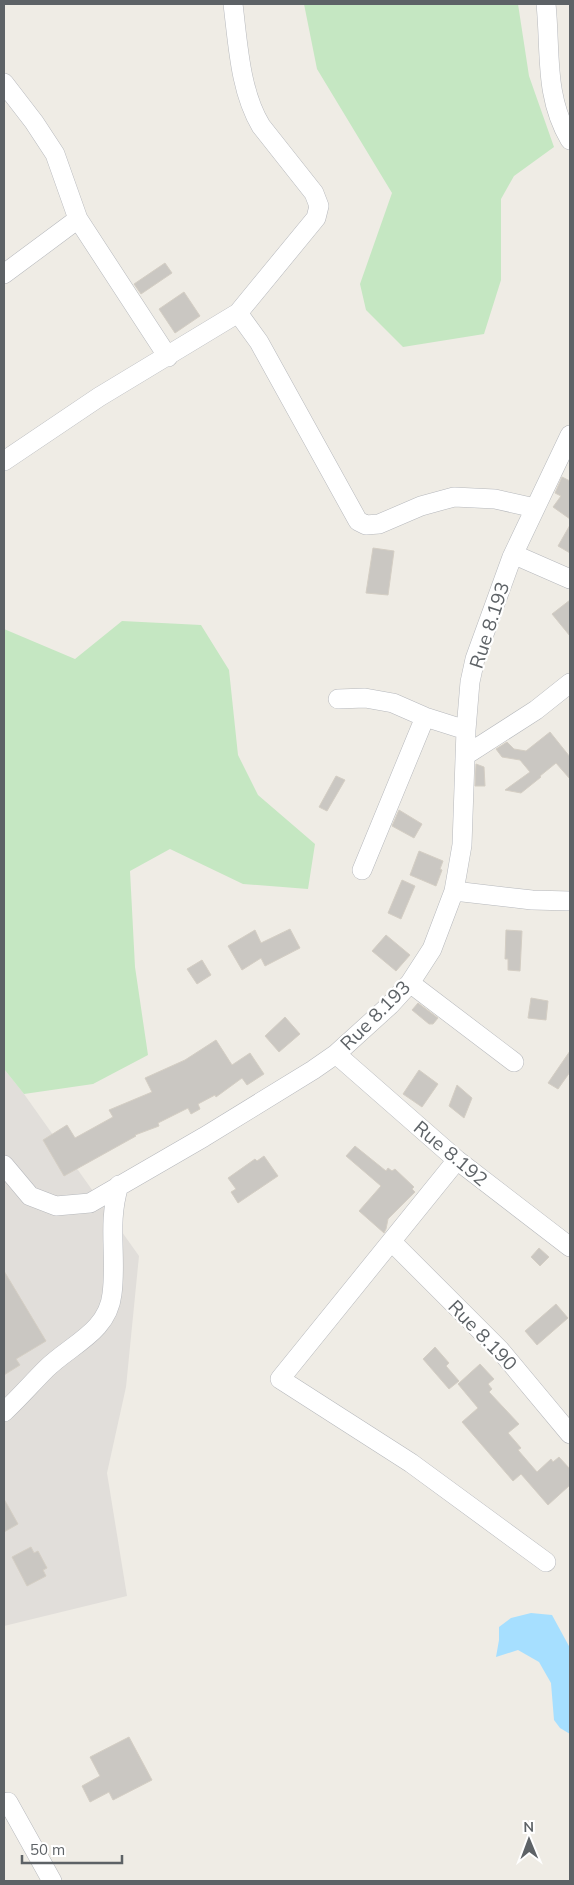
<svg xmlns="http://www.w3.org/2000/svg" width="574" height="1885" viewBox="0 0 574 1885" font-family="Mulish,sans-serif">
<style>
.industrial{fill:#e1deda}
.green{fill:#c5e7c2}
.water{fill:#a6dfff}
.building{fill:#cac7c2;stroke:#d4cec4}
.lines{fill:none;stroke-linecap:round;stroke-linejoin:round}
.minor-casing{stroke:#b6b8bc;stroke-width:20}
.minor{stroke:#fff;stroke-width:19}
.labels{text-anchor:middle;stroke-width:4.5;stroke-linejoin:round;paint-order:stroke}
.street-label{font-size:19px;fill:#5d6266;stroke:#fff}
</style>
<rect width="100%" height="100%" fill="#efece5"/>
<path class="industrial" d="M4 1069 24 1094 139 1256 126 1387 107 1473 127 1596 4 1626Z"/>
<path class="green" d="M304 4H518L529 76 554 147 514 176 501 199V280L484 334 403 347 366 310 360 284 392 193 317 69Z
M122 621 201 625 229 670 238 755 258 795 315 844 308 889 243 884 170 849 130 871 135 967 148 1055 93 1084 24 1094 4 1069V629L75 659Z"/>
<path class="water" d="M531 1613 552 1615 570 1648V1734L560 1728 554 1720 551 1683 539 1662 518 1650 496 1657 499 1640V1627L511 1618Z"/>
<path class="building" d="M165 263 172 273 141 294 134 284Z
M184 292 200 316 175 333 159 309Z
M562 477 570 481V519L553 507 561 496 555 493Z
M570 525V553L558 546Z
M373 548 394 551 388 595 366 593Z
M570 600V636L552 614Z
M550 732 570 757V779L556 763 540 776 541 777 521 793 505 790 530 772 520 760 502 757 496 749 507 742 514 749 526 751Z
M476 764 484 767 485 786H475Z
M336 776 345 780 327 811 319 807Z
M399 810 422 824 414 838 392 826Z
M419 851 443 861 440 869 442 870 436 886 410 875Z
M402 880 415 886 401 919 388 913Z
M290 929 300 948 265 966 261 958 242 970 228 946 255 930 261 943Z
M506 930 522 931 520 971 508 970V959H505Z
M386 935 410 955 396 971 372 951Z
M202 960 211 975 197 984 187 969Z
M531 998 548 1001 546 1020 528 1018Z
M418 1003 438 1018 433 1024H429L412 1010Z
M285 1017 300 1034 279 1052 265 1036Z
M216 1040 232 1065 250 1053 264 1074 247 1085 242 1078 216 1097 215 1095 198 1104 200 1109 191 1114 188 1108 158 1123 159 1126 135 1135 136 1136 64 1176 43 1140 67 1125 75 1138 113 1117 109 1110 152 1092 145 1078 185 1060Z
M570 1051V1072L558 1089 548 1083Z
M419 1070 438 1084 422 1107 403 1094Z
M457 1085 472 1098 464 1118 449 1106Z
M355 1146 386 1171 388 1168 392 1171 395 1169 414 1187 412 1189 415 1192 388 1219 386 1229 384 1233 359 1211 381 1186 346 1156Z
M264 1156 278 1176 238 1203 231 1192 236 1189 228 1178 255 1159 257 1161Z
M539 1248 549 1257 540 1266 531 1257Z
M4 1271 46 1341 16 1359 20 1365 4 1375Z
M556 1304 568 1318 537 1345 525 1331Z
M435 1347 449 1363 446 1366 459 1381 449 1389 423 1359Z
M480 1364 494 1379 488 1384 492 1389 489 1392 519 1424 508 1433 521 1448 518 1450 537 1472 551 1459 553 1462 559 1457 570 1469V1485L548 1505 521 1474 513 1481 462 1422 478 1408 458 1384Z
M4 1499 18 1524 4 1532Z
M31 1547 34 1553 38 1551 47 1568 43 1570 46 1576 27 1586 12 1557Z
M129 1737 152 1780 113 1800 109 1792 90 1802 82 1786 100 1776 90 1757Z"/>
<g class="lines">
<g class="minor-casing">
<path id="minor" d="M233 4C238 44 240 91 261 126L314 193 319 206 316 218 238 313
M546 4C551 52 544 96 570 140
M4 83 34 122 55 154 78 219 168 357
M4 274 78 219
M4 461 99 397 238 313 259 342 358 521 366 525 379 524 421 506 454 497 495 499 535 508
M512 557 522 558 570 579
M338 699 365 698 393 703 425 717 466 730
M466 755 536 710 570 683
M362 870 425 717
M454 891 532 900 570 901
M410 983 514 1062
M336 1054 457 1160 570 1247
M457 1160 280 1379 411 1463 546 1562
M4 1165 30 1196 56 1206 90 1203 204 1137 313 1070 336 1054 390 1005 410 983 432 949 454 891 462 845 466 730 470 682 475 659 512 557 570 435
M392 1242 500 1350 570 1434
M4 1412C19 1398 32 1383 46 1369 70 1345 108 1332 112 1294 117 1256 107 1224 119 1185
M8 1802 52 1881"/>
</g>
<use href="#minor" class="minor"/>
</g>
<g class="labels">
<g class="street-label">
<text transform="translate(489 625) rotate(-72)" y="7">Rue 8.193</text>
<text transform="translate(375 1015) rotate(-45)" y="7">Rue 8.193</text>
<text transform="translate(451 1153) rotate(40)" y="7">Rue 8.192</text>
<text transform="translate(483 1335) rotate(46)" y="7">Rue 8.190</text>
</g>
</g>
<rect width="574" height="1885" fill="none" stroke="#5d6266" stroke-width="10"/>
<g transform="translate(529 1840) rotate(359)" stroke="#ffffff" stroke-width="4" paint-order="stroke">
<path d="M0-4L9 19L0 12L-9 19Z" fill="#5d6266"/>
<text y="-8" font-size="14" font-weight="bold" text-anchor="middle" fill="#5d6266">N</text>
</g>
<path d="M22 1855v8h100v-8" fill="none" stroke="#5d6266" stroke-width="2.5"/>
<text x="30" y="1855" font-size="15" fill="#5d6266" stroke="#ffffff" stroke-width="4" paint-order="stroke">50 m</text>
</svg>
